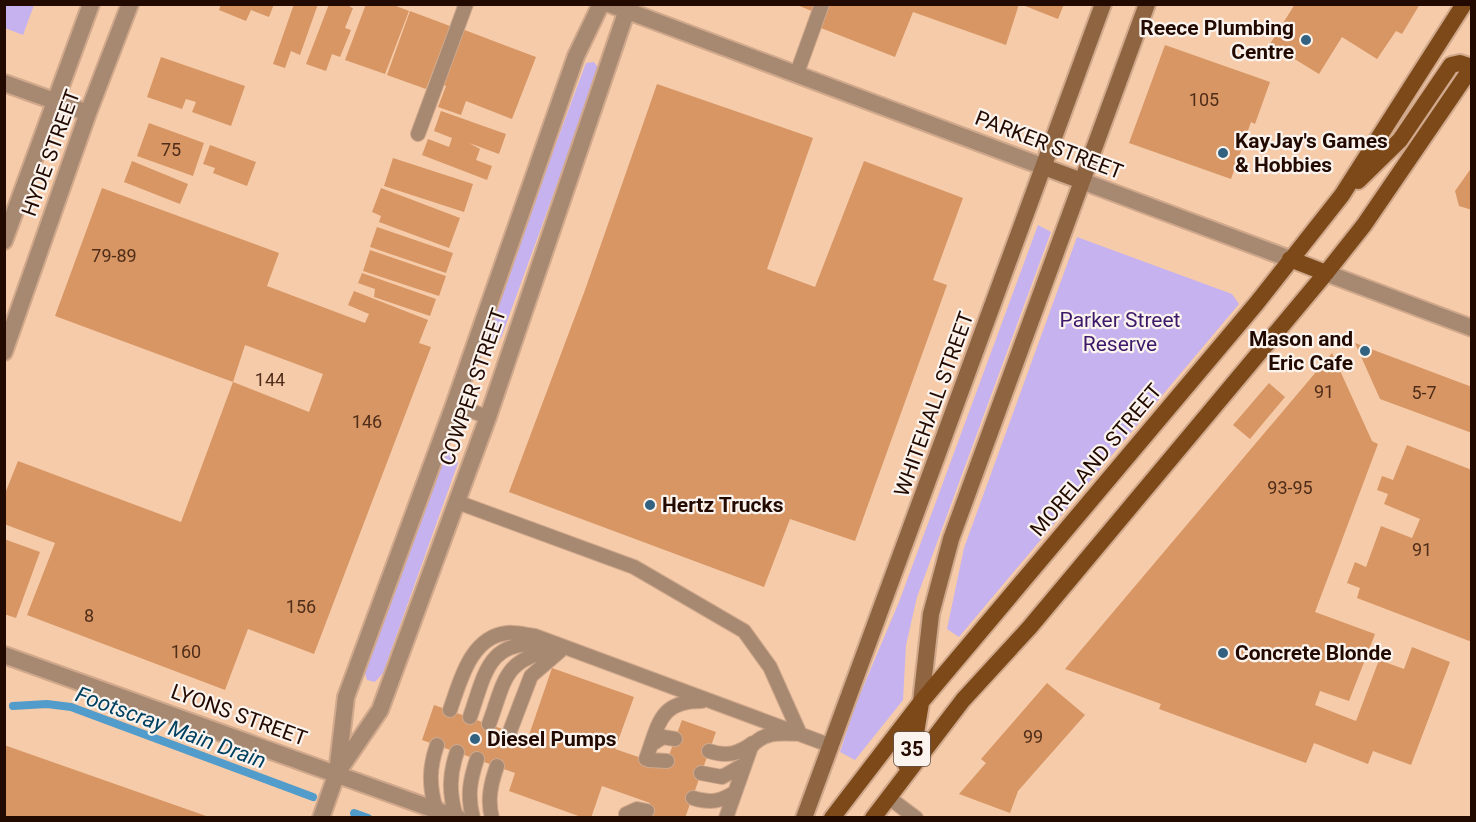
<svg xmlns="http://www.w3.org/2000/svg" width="1476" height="822" viewBox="0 0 1476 822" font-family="Roboto,sans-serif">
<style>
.green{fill:#c5b2ef}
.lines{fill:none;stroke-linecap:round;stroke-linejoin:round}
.stream{stroke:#519ccb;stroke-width:8}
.building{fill:#d79663;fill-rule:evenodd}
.service-casing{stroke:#d0a88b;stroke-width:16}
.minor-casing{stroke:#d0a88b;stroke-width:20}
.tertiary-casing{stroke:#d0a88b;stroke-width:20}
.secondary-casing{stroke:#d0a88b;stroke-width:20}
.primary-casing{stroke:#d0a88b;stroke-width:20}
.service{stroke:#a78972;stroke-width:14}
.minor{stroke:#a78972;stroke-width:16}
.tertiary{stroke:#a78972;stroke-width:16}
.secondary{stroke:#8f6441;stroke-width:16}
.primary{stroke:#7d4919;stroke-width:16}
.poi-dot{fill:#326280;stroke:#fbf4ee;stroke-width:2}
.labels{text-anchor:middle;stroke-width:4.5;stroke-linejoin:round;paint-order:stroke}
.number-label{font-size:18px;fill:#502d19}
.shield{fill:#fbf4ee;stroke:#645047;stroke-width:1.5}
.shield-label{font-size:20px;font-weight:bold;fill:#230a00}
.poi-label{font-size:21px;font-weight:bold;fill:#230a00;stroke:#fbf4ee;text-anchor:start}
.street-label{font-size:21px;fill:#230a00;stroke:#fbf4ee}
.park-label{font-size:21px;fill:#3d196a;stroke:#fbf4ee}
.water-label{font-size:22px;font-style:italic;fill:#014161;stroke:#fbf4ee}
</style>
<rect width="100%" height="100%" fill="#f6cbaa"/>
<path class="green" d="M4 5H34L23 35 5 28Z
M594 62 599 69 501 338 495 342 489 340 485 334 586 63Z
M1038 225 1051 232 917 597 906 645 903 700 855 760 840 752 855 706 899 602Z
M1077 237 1232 294 1239 304 959 637 947 629 964 548Z
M446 452 454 454 458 463 383 673 375 682 367 680 364 670 441 457Z"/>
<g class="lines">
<path class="stream" d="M13 706 47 704 71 707 313 797
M354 813 368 818"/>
</g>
<path class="building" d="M221 4H274L269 17 251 10 246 21 219 10Z
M294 4H318L300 55 291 51 285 68 273 64Z
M329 4H351L350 7 353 8 345 28 351 30 340 57 332 54 326 71 306 64Z
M366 4H391L409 11 385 74 345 60Z
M795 4H816L814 12Z
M830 4H1019L1006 45 913 12 895 57 821 28Z
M1020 4H1064L1058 19Z
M1295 4H1420L1402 34 1396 31 1377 59 1342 37 1319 74 1270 44Z
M410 11 450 26 426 89 387 75Z
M462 29 536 57 512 119 466 101 461 115 438 107 446 86 441 84Z
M1165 45 1270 82 1255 124 1251 122 1231 179 1129 143Z
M161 57 245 86 231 126 192 112 196 102 186 99 182 109 147 97Z
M657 84 813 138 767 269 815 287 864 161 963 198 933 280 947 285 855 541 790 519 764 587 509 492 585 290Z
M441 111 506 134 499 154 469 143 480 149 476 160 492 166 487 180 422 155 428 139 449 147 452 138 434 131Z
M149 123 204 143 193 176 137 156Z
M210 145 256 162 247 186 213 173 215 168 203 164Z
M393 158 473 184 464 212 384 186Z
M132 161 188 184 180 204 124 182Z
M1472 167V210L1459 206 1455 191Z
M102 188 279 253 267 286 365 323 369 314 348 305 354 291 428 320 419 343 431 347 314 654 248 629 225 690 27 615 55 543 4 524V496L18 461 181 522 233 382 55 316ZM245 345 323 374 309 412 233 382Z
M381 188 460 218 449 248 379 222 381 216 372 212Z
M377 227 453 253 446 273 370 247Z
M370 250 446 276 439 296 363 271Z
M362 273 436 299 430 316 374 297 375 289 358 283Z
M1355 343 1472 387V433L1380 399Z
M1332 353 1372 441 1378 444 1315 612 1375 634 1349 701 1320 691 1315 705 1356 721 1379 660 1404 669 1412 647 1450 662 1411 765 1373 751 1368 764 1314 743 1306 763 1159 709 1161 704 1065 669Z
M1269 383 1285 397 1250 439 1233 425Z
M1407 445 1472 470V642L1357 598 1360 588 1347 583 1355 562 1366 567 1381 526 1412 538 1420 519 1384 504 1388 494 1377 490 1382 476 1393 480Z
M4 539 40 552 16 618 4 614Z
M552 668 634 697 615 749 665 766 682 720 716 732 685 818H645L650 803 602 786 591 818H584L509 791 515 773 422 740 434 705 528 738Z
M1047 683 1085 715 1018 791 1010 813 959 794 986 763 981 759Z
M4 745 209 817V818H4Z"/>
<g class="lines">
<g class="service-casing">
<path id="service" d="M797 73 822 4
M418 134 466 4
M454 405 488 417
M457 502 634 567 744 631 770 667 800 734C781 733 764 731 751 747L726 818
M450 710C460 682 470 637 507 633 516 632 526 635 535 636L829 745
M470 717C485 674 488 638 544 645
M489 724C505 681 503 659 554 650
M510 731 531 676 560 651
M652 744 663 737 675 739
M709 751C727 757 738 754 753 743
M646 759C659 724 659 701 702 701
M649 760 667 761
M701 773 722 777 745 764
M888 797 916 818
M693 798C710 803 721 802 735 792
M436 809C429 786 429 768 437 745
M626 814 637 809 647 811
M456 817C449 793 449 775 457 752
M473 818C467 796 470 780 477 759
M492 818C487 800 491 783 497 766"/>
</g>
<g class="minor-casing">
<path id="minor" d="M609 4 1044 167
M1082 181 1290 259
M1326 273 1472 328
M4 655 458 818
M339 770 380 710 488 417 629 4
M321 818 337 773 346 697 454 405 576 56 601 4"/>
</g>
<g class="tertiary-casing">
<path id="tertiary" d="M4 83 88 113
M4 241 91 4
M4 352 88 113 130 4"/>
</g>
<g class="secondary-casing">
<path id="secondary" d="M1044 167 1082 181
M921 702 931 614 951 539 1147 4
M804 818 1103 4"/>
</g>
<g class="primary-casing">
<path id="primary" d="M1358 181 1400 140 1451 65 1460 63 1472 67
M1290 259 1326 273
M906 765 915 739 921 703
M832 818 921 702 1256 304 1342 195 1464 4
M873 818 963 700 1030 627 1326 273 1364 225 1472 67"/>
</g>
<use href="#service" class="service"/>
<use href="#minor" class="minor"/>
<use href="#tertiary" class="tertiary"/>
<use href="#secondary" class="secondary"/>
<use href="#primary" class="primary"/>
</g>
<g class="poi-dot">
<circle cx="1306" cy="40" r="6"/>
<circle cx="1223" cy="153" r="6"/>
<circle cx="1365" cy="351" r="6"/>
<circle cx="650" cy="505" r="6"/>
<circle cx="1223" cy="653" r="6"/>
<circle cx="475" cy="739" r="6"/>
</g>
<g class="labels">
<g class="number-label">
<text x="1204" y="106">105</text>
<text x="171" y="156">75</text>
<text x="114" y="262">79-89</text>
<text x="270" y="386">144</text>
<text x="1324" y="398">91</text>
<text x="1424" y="399">5-7</text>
<text x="367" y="428">146</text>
<text x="1290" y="494">93-95</text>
<text x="1422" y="556">91</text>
<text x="301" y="613">156</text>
<text x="89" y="622">8</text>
<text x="186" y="658">160</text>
<text x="1033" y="743">99</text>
</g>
<rect class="shield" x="894" y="732" width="36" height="34" rx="4.5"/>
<g class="shield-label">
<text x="912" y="756">35</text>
</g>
<g class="poi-label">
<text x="1294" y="35" text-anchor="end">Reece Plumbing<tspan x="1294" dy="24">Centre</tspan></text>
<text x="1235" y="148">KayJay's Games<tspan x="1235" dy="24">&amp; Hobbies</tspan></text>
<text x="1353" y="346" text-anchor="end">Mason and<tspan x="1353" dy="24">Eric Cafe</tspan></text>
<text x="662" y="512">Hertz Trucks</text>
<text x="1235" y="660">Concrete Blonde</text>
<text x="487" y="746">Diesel Pumps</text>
</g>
<g class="street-label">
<text transform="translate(1049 145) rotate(21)" y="7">PARKER STREET</text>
<text transform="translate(51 153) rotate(-70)" y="7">HYDE STREET</text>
<text transform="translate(473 387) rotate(-71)" y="7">COWPER STREET</text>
<text transform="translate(934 404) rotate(-70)" y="7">WHITEHALL STREET</text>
<text transform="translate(1096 460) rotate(-50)" y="7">MORELAND STREET</text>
<text transform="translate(239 715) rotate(20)" y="7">LYONS STREET</text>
</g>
<g class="park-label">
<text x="1120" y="327">Parker Street<tspan x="1120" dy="24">Reserve</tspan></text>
</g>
<g class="water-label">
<text transform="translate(171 727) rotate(20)" y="8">Footscray Main Drain</text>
</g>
</g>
<rect width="1476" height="822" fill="none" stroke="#230a00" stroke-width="12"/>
</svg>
